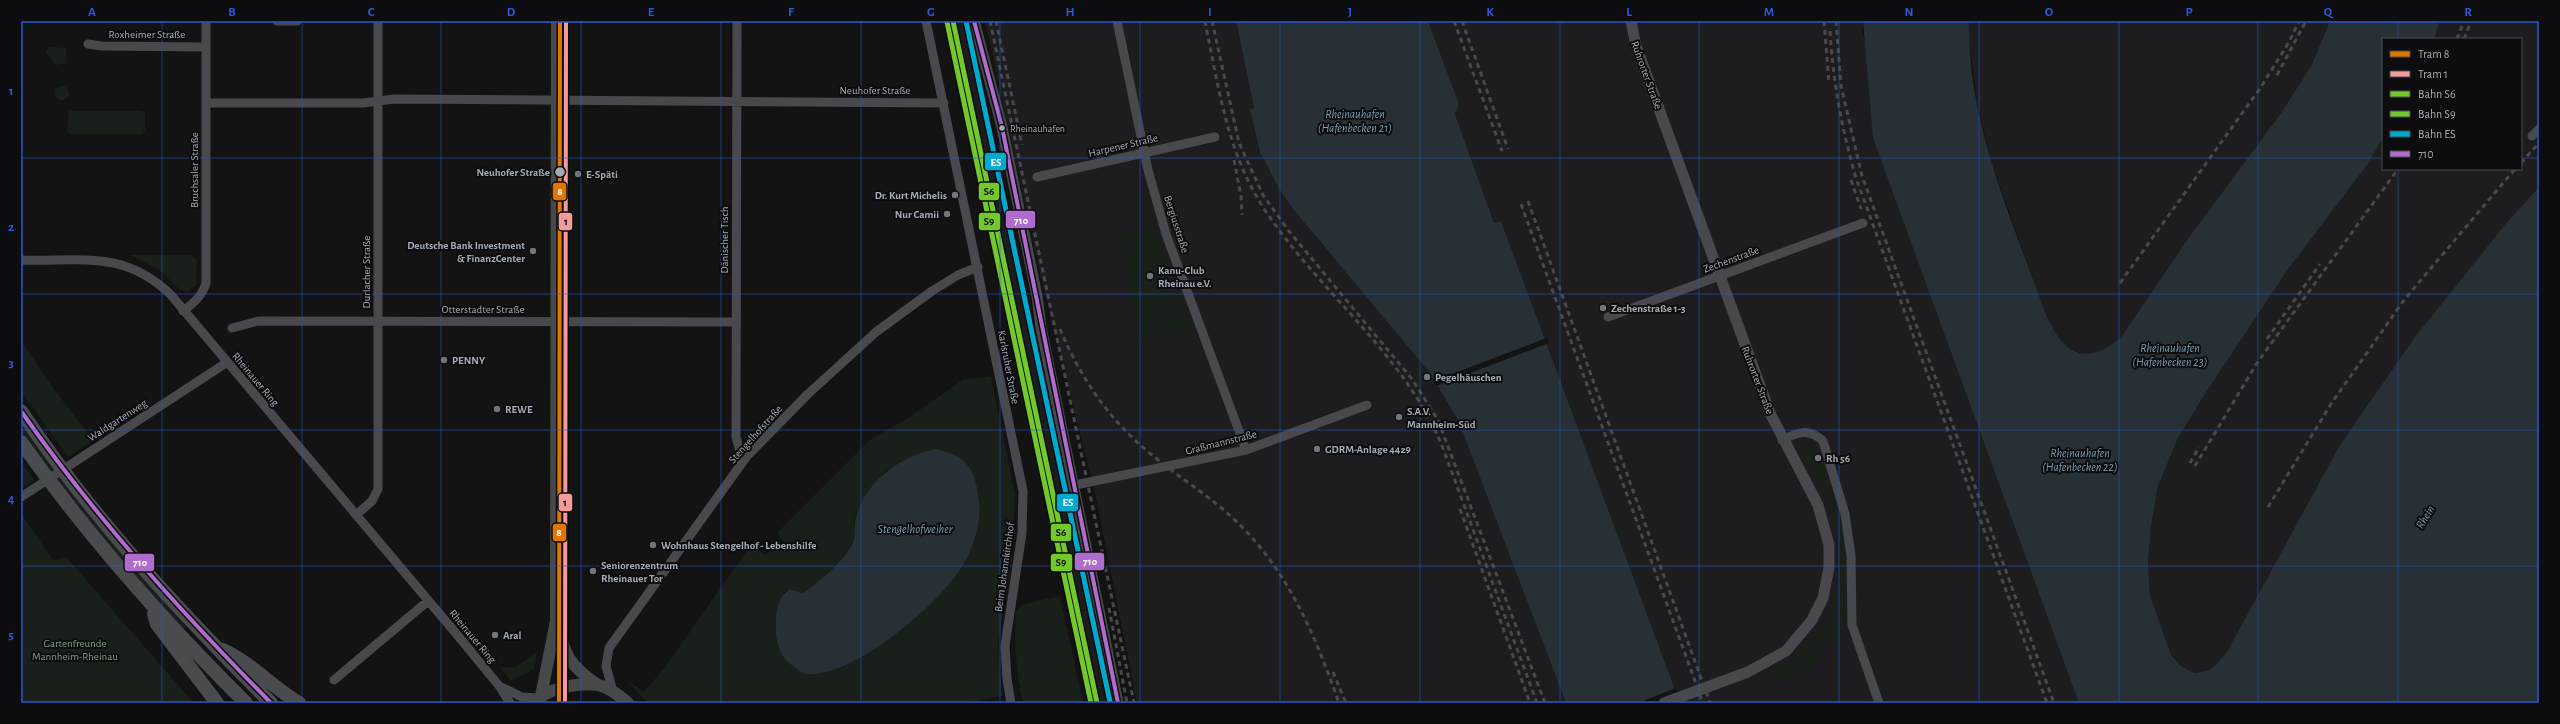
<svg xmlns="http://www.w3.org/2000/svg" width="2560" height="724" viewBox="0 0 2560 724" font-family="'Alegreya Sans',sans-serif">
<style>
.built{fill:#1d1d1f}
.green{fill:#19201a;fill-rule:evenodd}
.water{fill:#263035}
.pier{fill:#131313}
.lines{fill:none;stroke-linecap:round;stroke-linejoin:round}
.minor{stroke:#47494c;stroke-width:9}
.tertiary{stroke:#47494c;stroke-width:11}
.secondary{stroke:#46484a;stroke-width:12}
.trunk{stroke:#4a4b4e;stroke-width:14}
.tram{stroke:#47494b;stroke-width:1}
.rail{stroke:#47494b;stroke-width:3;stroke-dasharray:5 4;stroke-linecap:butt}
.bus-1-casing{stroke:#0d0d0f;stroke-width:7}
.bus-1{stroke:#b06ccc;stroke-width:4}
.rail-1-casing{stroke:#0d0d0f;stroke-width:8}
.rail-2-casing{stroke:#0d0d0f;stroke-width:8}
.rail-3-casing{stroke:#0d0d0f;stroke-width:8}
.rail-1{stroke:#73c82c;stroke-width:5}
.rail-2{stroke:#73c82c;stroke-width:5}
.rail-3{stroke:#00a9ce;stroke-width:5}
.tram-1-casing{stroke:#0d0d0f;stroke-width:7}
.tram-2-casing{stroke:#0d0d0f;stroke-width:7}
.tram-1{stroke:#e17600;stroke-width:4}
.tram-2{stroke:#f39b9b;stroke-width:4}
.grid{fill:none;stroke:#2a57d4;stroke-width:1;stroke-opacity:0.55}
.bus-dot{fill:#a3abb5;stroke:#0d0d0f;stroke-width:1.5}
.poi-dot{fill:#71767c;stroke:#0d0d0f;stroke-width:1.5}
.labels{text-anchor:middle;stroke-width:4;stroke-linejoin:round;paint-order:stroke}
.bus-label{font-size:10px;fill:#a3abb5;stroke:#0d0d0f;text-anchor:start}
.street-label{font-size:11px;fill:#a3abb5;stroke:#0d0d0f}
.stop-label{font-size:11px;font-weight:bold;fill:#a3abb5;stroke:#0d0d0f;text-anchor:end}
.poi-label{font-size:11px;font-weight:bold;fill:#a3abb5;stroke:#0d0d0f;text-anchor:start}
.park-label{font-size:11px;fill:#7ca07a;stroke:#0d0d0f}
.water-label{font-size:12px;font-style:italic;fill:#799db1;stroke:#0d0d0f}
.line-badge{stroke:#0d0d0f;stroke-width:1.5}
.badge-label{font-size:11px;text-anchor:middle;font-weight:bold;fill:#fff}
.pale-badge-label{font-size:11px;text-anchor:middle;font-weight:bold;fill:#111}
.neatline{fill:none;stroke:#2a57d4;stroke-width:1.5}
.grid-label{font-size:13px;text-anchor:middle;font-weight:bold;fill:#2a57d4}
</style>
<rect width="100%" height="100%" fill="#131313"/>
<path class="built" d="M945 21H966L1012 245 1032 323 1110 703H1089L1024 397 1003 284 1004 281 983 188 981 189Z
M985 21H1236L1254 108 1250 109 1313 234 1397 331 1430 373 1458 420 1566 703H1137L1095 493 1040 273Z
M1428 21H1863L1862 33 2079 703H1680L1501 221 1494 223 1455 114 1459 104Z
M1969 21H2330L2311 66 2281 113 2190 236 2121 337 2106 350 2089 355 2075 351 2064 344 2053 332 2045 312 1991 161 1977 102 1969 40Z
M2440 21H2539V187L2508 221 2228 650 2217 664 2207 671 2194 673 2181 666 2171 655 2150 595 2148 564 2151 526 2158 486 2178 438 2205 394 2289 268 2367 165 2383 138V169H2521V39H2434Z"/>
<path class="green" d="M49 47 66 48 67 63 56 65 45 52Z
M55 93a7 7 0 1 1 14 0a7 7 0 1 1-14 0Z
M69 111H141L145 113V130L142 134H71L67 131Z
M1155 228 1192 327 1141 339 1119 236Z
M130 255H190L197 260 196 284 189 292 180 290 161 271Z
M21 340 53 388 93 440 68 457 21 391Z
M991 377 1015 494 1012 562 998 643 1002 696 968 703H647L628 681 644 692 665 667 751 545 765 555 784 543 777 533 870 440 908 418 964 379ZM887 469 967 559 948 585 912 621 782 594 790 589 803 593C820 581 841 564 851 545 856 535 853 528 855 518 859 499 876 484 887 469Z
M21 424 90 517 183 622 186 627 184 629C124 569 69 501 21 431Z
M1803 445 1812 446 1820 454 1815 457 1817 461 1821 459C1831 488 1843 518 1845 549 1846 574 1841 598 1846 623L1839 625 1842 639 1819 648 1821 655 1816 666 1755 687 1753 683C1821 653 1857 591 1835 518 1827 494 1812 472 1800 450Z
M21 462 34 480 21 489Z
M22 515 53 560 66 557 194 703H21Z
M1060 596 1083 703H1023C1016 672 1014 644 1016 611L1024 604Z
M537 652 534 669 511 681 500 667H516Z"/>
<path class="water" d="M1236 21H1428L1459 104 1455 114 1494 223 1501 221 1680 703H1566L1458 420 1430 373 1293 209 1278 187 1260 152 1250 109 1254 108Z
M1863 21H1969C1967 122 2012 219 2045 312 2061 352 2085 369 2121 337L2190 236 2281 113 2311 66 2330 21H2440L2434 39H2383V138L2367 165 2289 268 2205 394 2178 438 2158 486 2151 526 2148 564 2150 595 2171 655 2181 666 2194 673 2207 671 2217 664 2228 650 2340 445 2415 337 2508 221 2539 187V703H2079L1873 138Z
M935 449C968 455 976 470 979 503 981 521 975 541 967 558 947 599 853 679 806 674 801 673 797 669 793 666 779 658 775 639 776 623 776 610 778 597 790 589L803 593C820 581 840 565 851 546 857 536 853 527 856 517 866 480 900 457 935 449Z"/>
<path class="pier" d="M1547 338 1549 343 1436 386 1433 381Z
M1676 688 1682 703H1638Z"/>
<g class="lines">
<path class="minor" d="M277 21H297
M737 21 736 437 739 448 747 456
M926 21 1023 491 1022 533 1005 646 1007 679 1011 703
M1117 21 1148 170 1166 234 1246 450
M88 44 102 46 206 47
M206 103H363L394 99 944 103
M2532 136 2539 129
M1037 177 1215 137
M21 260C81 262 123 249 171 295L454 631 500 687 510 703
M183 311C194 303 202 296 206 283V21
M1608 317 1863 223
M232 328 258 321 736 322
M1782 440C1798 432 1809 428 1823 441L1845 514 1851 556 1852 625 1879 703
M1075 485 1246 450 1367 405
M21 497 226 363
M356 515 372 501 378 489V21
M334 680 428 601
M501 687 522 697 538 698
M613 692 606 666 609 648 747 456 808 394 876 332 932 291 958 275 978 267"/>
<path class="tertiary" d="M974 21 1002 127 1037 296 1041 327 1118 703
M1631 21 1636 46 1770 413 1818 505 1829 545V568L1823 598 1812 620 1786 651 1748 672 1664 703"/>
<path class="secondary" d="M557 21 556 618C565 655 567 664 598 685
M541 696 556 621
M534 703C547 688 579 682 598 685 608 687 620 696 628 703"/>
<path class="trunk" d="M21 411C92 518 180 612 271 703
M21 442C88 536 164 622 246 703
M154 614 157 624 217 703
M223 650C251 663 272 687 299 703"/>
<path class="tram" d="M578 703H592"/>
<path class="rail" d="M990 21 1134 703
M996 21 1022 145
M1205 21C1218 85 1227 152 1263 207 1318 292 1407 355 1444 451L1537 703
M1212 21 1239 143 1263 195 1288 230 1412 379 1438 420 1545 703
M1454 21 1502 151
M1462 21 1508 149
M1824 21 1829 83
M1836 21 1841 86 1862 176 2054 703
M1830 31C1833 82 1842 130 1856 178L2047 703
M2457 39 2464 21
M2464 39 2471 21
M2277 75 2306 21
M1234 160 1241 196 1242 215
M2521 163 2539 143
M1851 180 1861 209
M1528 201 1710 703
M1521 204 1703 703
M2120 283 2261 87 2289 42 2299 21
M1060 329C1081 379 1110 421 1152 455 1182 480 1215 499 1242 527 1291 577 1316 638 1339 703
M2267 339 2320 264
M2190 463 2199 447
M2195 466 2257 363 2398 169
M2268 507 2331 404 2404 300 2515 169
M1460 509 1530 703
M1109 608 1127 703
M1333 672 1346 703"/>
<g class="bus-1-casing">
<path id="bus-1" d="M974 21 1002 127 1118 703
M21 411C95 517 180 611 271 703"/>
</g>
<use href="#bus-1" class="bus-1"/>
<g class="rail-1-casing">
<path id="rail-1" d="M953 21 1097 703"/>
</g>
<g class="rail-2-casing">
<path id="rail-2" d="M947 22 1091 703"/>
</g>
<g class="rail-3-casing">
<path id="rail-3" d="M966 21 1110 702"/>
</g>
<use href="#rail-1" class="rail-1"/>
<use href="#rail-2" class="rail-2"/>
<use href="#rail-3" class="rail-3"/>
<g class="tram-1-casing">
<path id="tram-1" d="M559 703 560 21"/>
</g>
<g class="tram-2-casing">
<path id="tram-2" d="M565 703 566 21"/>
</g>
<use href="#tram-1" class="tram-1"/>
<use href="#tram-2" class="tram-2"/>
</g>
<path class="grid" d="M162 21V703M302 21V703M441 21V703M581 21V703M721 21V703M861 21V703M1000 21V703M1140 21V703M1280 21V703M1420 21V703M1560 21V703M1699 21V703M1839 21V703M1979 21V703M2119 21V703M2258 21V703M2398 21V39M21 158H2383M2521 158H2539M2398 169V703M21 294H2539M21 430H2539M21 566H2539"/>
<g class="bus-dot">
<circle cx="1002" cy="128" r="3.5"/>
<circle cx="560" cy="172" r="5.5"/>
</g>
<g class="poi-dot">
<circle cx="578" cy="174" r="4"/>
<circle cx="955" cy="195" r="4"/>
<circle cx="947" cy="214" r="4"/>
<circle cx="533" cy="251" r="4"/>
<circle cx="1150" cy="276" r="4"/>
<circle cx="1603" cy="308" r="4"/>
<circle cx="444" cy="360" r="4"/>
<circle cx="1427" cy="377" r="4"/>
<circle cx="497" cy="409" r="4"/>
<circle cx="1399" cy="417" r="4"/>
<circle cx="1317" cy="449" r="4"/>
<circle cx="1818" cy="458" r="4"/>
<circle cx="653" cy="545" r="4"/>
<circle cx="593" cy="571" r="4"/>
<circle cx="495" cy="635" r="4"/>
</g>
<g class="labels">
<g class="bus-label">
<text x="1010" y="132">Rheinauhafen</text>
</g>
<g class="street-label">
<text x="147" y="38">Roxheimer Straße</text>
<text transform="translate(1647 75) rotate(70)" y="4">Ruhrorter Straße</text>
<text x="875" y="94">Neuhofer Straße</text>
<text transform="translate(1123 145) rotate(-13)" y="4">Harpener Straße</text>
<text transform="translate(194 170) rotate(-90)" y="4">Bruchsaler Straße</text>
<text transform="translate(1177 224) rotate(72)" y="4">Bergiusstraße</text>
<text transform="translate(724 240) rotate(-90)" y="4">Dänischer Tisch</text>
<text transform="translate(1731 259) rotate(-20)" y="4">Zechenstraße</text>
<text transform="translate(366 272) rotate(-90)" y="4">Durlacher Straße</text>
<text x="483" y="313">Otterstadter Straße</text>
<text transform="translate(1009 367) rotate(79)" y="4">Karlsruher Straße</text>
<text transform="translate(256 379) rotate(50)" y="4">Rheinauer Ring</text>
<text transform="translate(1758 380) rotate(69)" y="4">Ruhrorter Straße</text>
<text transform="translate(117 420) rotate(-33)" y="4">Waldgartenweg</text>
<text transform="translate(755 434) rotate(-48)" y="4">Stengelhofstraße</text>
<text transform="translate(1221 442) rotate(-14)" y="4">Graßmannstraße</text>
<text transform="translate(1004 567) rotate(-82)" y="4">Beim Johannkirchhof</text>
<text transform="translate(473 636) rotate(50)" y="4">Rheinauer Ring</text>
</g>
<g class="stop-label">
<text x="550" y="176">Neuhofer Straße</text>
</g>
<g class="poi-label">
<text x="586" y="178">E-Späti</text>
<text x="947" y="199" text-anchor="end">Dr. Kurt Michelis</text>
<text x="939" y="218" text-anchor="end">Nur Camii</text>
<text x="525" y="249" text-anchor="end">Deutsche Bank Investment<tspan x="525" dy="13">&amp; FinanzCenter</tspan></text>
<text x="1158" y="274">Kanu-Club<tspan x="1158" dy="13">Rheinau e.V.</tspan></text>
<text x="1611" y="312">Zechenstraße 1-3</text>
<text x="452" y="364">PENNY</text>
<text x="1435" y="381">Pegelhäuschen</text>
<text x="505" y="413">REWE</text>
<text x="1407" y="415">S.A.V.<tspan x="1407" dy="13">Mannheim-Süd</tspan></text>
<text x="1325" y="453">GDRM-Anlage 4429</text>
<text x="1826" y="462">Rh 56</text>
<text x="661" y="549">Wohnhaus Stengelhof - Lebenshilfe</text>
<text x="601" y="569">Seniorenzentrum<tspan x="601" dy="13">Rheinauer Tor</tspan></text>
<text x="503" y="639">Aral</text>
</g>
<g class="park-label">
<text x="75" y="647">Gartenfreunde<tspan x="75" dy="13">Mannheim-Rheinau</tspan></text>
</g>
<g class="water-label">
<text x="1355" y="118">Rheinauhafen<tspan x="1355" dy="14">(Hafenbecken 21)</tspan></text>
<text x="2170" y="352">Rheinauhafen<tspan x="2170" dy="14">(Hafenbecken 23)</tspan></text>
<text x="2080" y="457">Rheinauhafen<tspan x="2080" dy="14">(Hafenbecken 22)</tspan></text>
<text transform="translate(2425 517) rotate(-59)" y="4">Rhein</text>
<text x="915" y="533">Stengelhofweiher</text>
</g>
</g>
<g class="line-badge">
<rect x="984" y="152" width="23" height="19" rx="4" fill="#00a9ce"/>
<rect x="552" y="182" width="15" height="19" rx="4" fill="#e17600"/>
<rect x="978" y="182" width="22" height="19" rx="4" fill="#73c82c"/>
<rect x="1005" y="210" width="31" height="19" rx="4" fill="#b06ccc"/>
<rect x="558" y="212" width="15" height="19" rx="4" fill="#f39b9b"/>
<rect x="978" y="212" width="23" height="19" rx="4" fill="#73c82c"/>
<rect x="1056" y="493" width="23" height="19" rx="4" fill="#00a9ce"/>
<rect x="558" y="493" width="15" height="19" rx="4" fill="#f39b9b"/>
<rect x="552" y="523" width="15" height="19" rx="4" fill="#e17600"/>
<rect x="1050" y="523" width="22" height="19" rx="4" fill="#73c82c"/>
<rect x="1074" y="552" width="31" height="19" rx="4" fill="#b06ccc"/>
<rect x="1050" y="553" width="23" height="19" rx="4" fill="#73c82c"/>
<rect x="124" y="553" width="31" height="19" rx="4" fill="#b06ccc"/>
</g>
<g class="badge-label">
<text x="996" y="166">ES</text>
<text x="560" y="195">8</text>
<text x="1021" y="224">710</text>
<text x="1068" y="506">ES</text>
<text x="559" y="536">8</text>
<text x="1090" y="565">710</text>
<text x="140" y="566">710</text>
</g>
<g class="pale-badge-label">
<text x="989" y="195">S6</text>
<text x="566" y="225">1</text>
<text x="989" y="225">S9</text>
<text x="565" y="506">1</text>
<text x="1061" y="536">S6</text>
<text x="1061" y="566">S9</text>
</g>
<rect width="2560" height="724" fill="none" stroke="#0d0d0f" stroke-width="44"/>
<rect x="2382" y="38" width="140" height="132" fill="#0d0d0f" stroke="#494c51"/>
<rect x="2390" y="51" width="20" height="6" fill="#e17600" stroke="#494c51"/>
<text x="2418" y="58" font-size="12" fill="#a3abb5">Tram 8</text>
<rect x="2390" y="71" width="20" height="6" fill="#f39b9b" stroke="#494c51"/>
<text x="2418" y="78" font-size="12" fill="#a3abb5">Tram 1</text>
<rect x="2390" y="91" width="20" height="6" fill="#73c82c" stroke="#494c51"/>
<text x="2418" y="98" font-size="12" fill="#a3abb5">Bahn S6</text>
<rect x="2390" y="111" width="20" height="6" fill="#73c82c" stroke="#494c51"/>
<text x="2418" y="118" font-size="12" fill="#a3abb5">Bahn S9</text>
<rect x="2390" y="131" width="20" height="6" fill="#00a9ce" stroke="#494c51"/>
<text x="2418" y="138" font-size="12" fill="#a3abb5">Bahn ES</text>
<rect x="2390" y="151" width="20" height="6" fill="#b06ccc" stroke="#494c51"/>
<text x="2418" y="158" font-size="12" fill="#a3abb5">710</text>
<rect x="22" y="22" width="2516" height="680" class="neatline"/>
<g class="grid-label">
<text x="92" y="16">A</text>
<text x="232" y="16">B</text>
<text x="371" y="16">C</text>
<text x="511" y="16">D</text>
<text x="651" y="16">E</text>
<text x="791" y="16">F</text>
<text x="931" y="16">G</text>
<text x="1070" y="16">H</text>
<text x="1210" y="16">I</text>
<text x="1350" y="16">J</text>
<text x="1490" y="16">K</text>
<text x="1629" y="16">L</text>
<text x="1769" y="16">M</text>
<text x="1909" y="16">N</text>
<text x="2049" y="16">O</text>
<text x="2189" y="16">P</text>
<text x="2328" y="16">Q</text>
<text x="2468" y="16">R</text>
<text x="11" y="95">1</text>
<text x="11" y="231">2</text>
<text x="11" y="367">3</text>
<text x="11" y="503">4</text>
<text x="11" y="639">5</text>
</g>
</svg>
